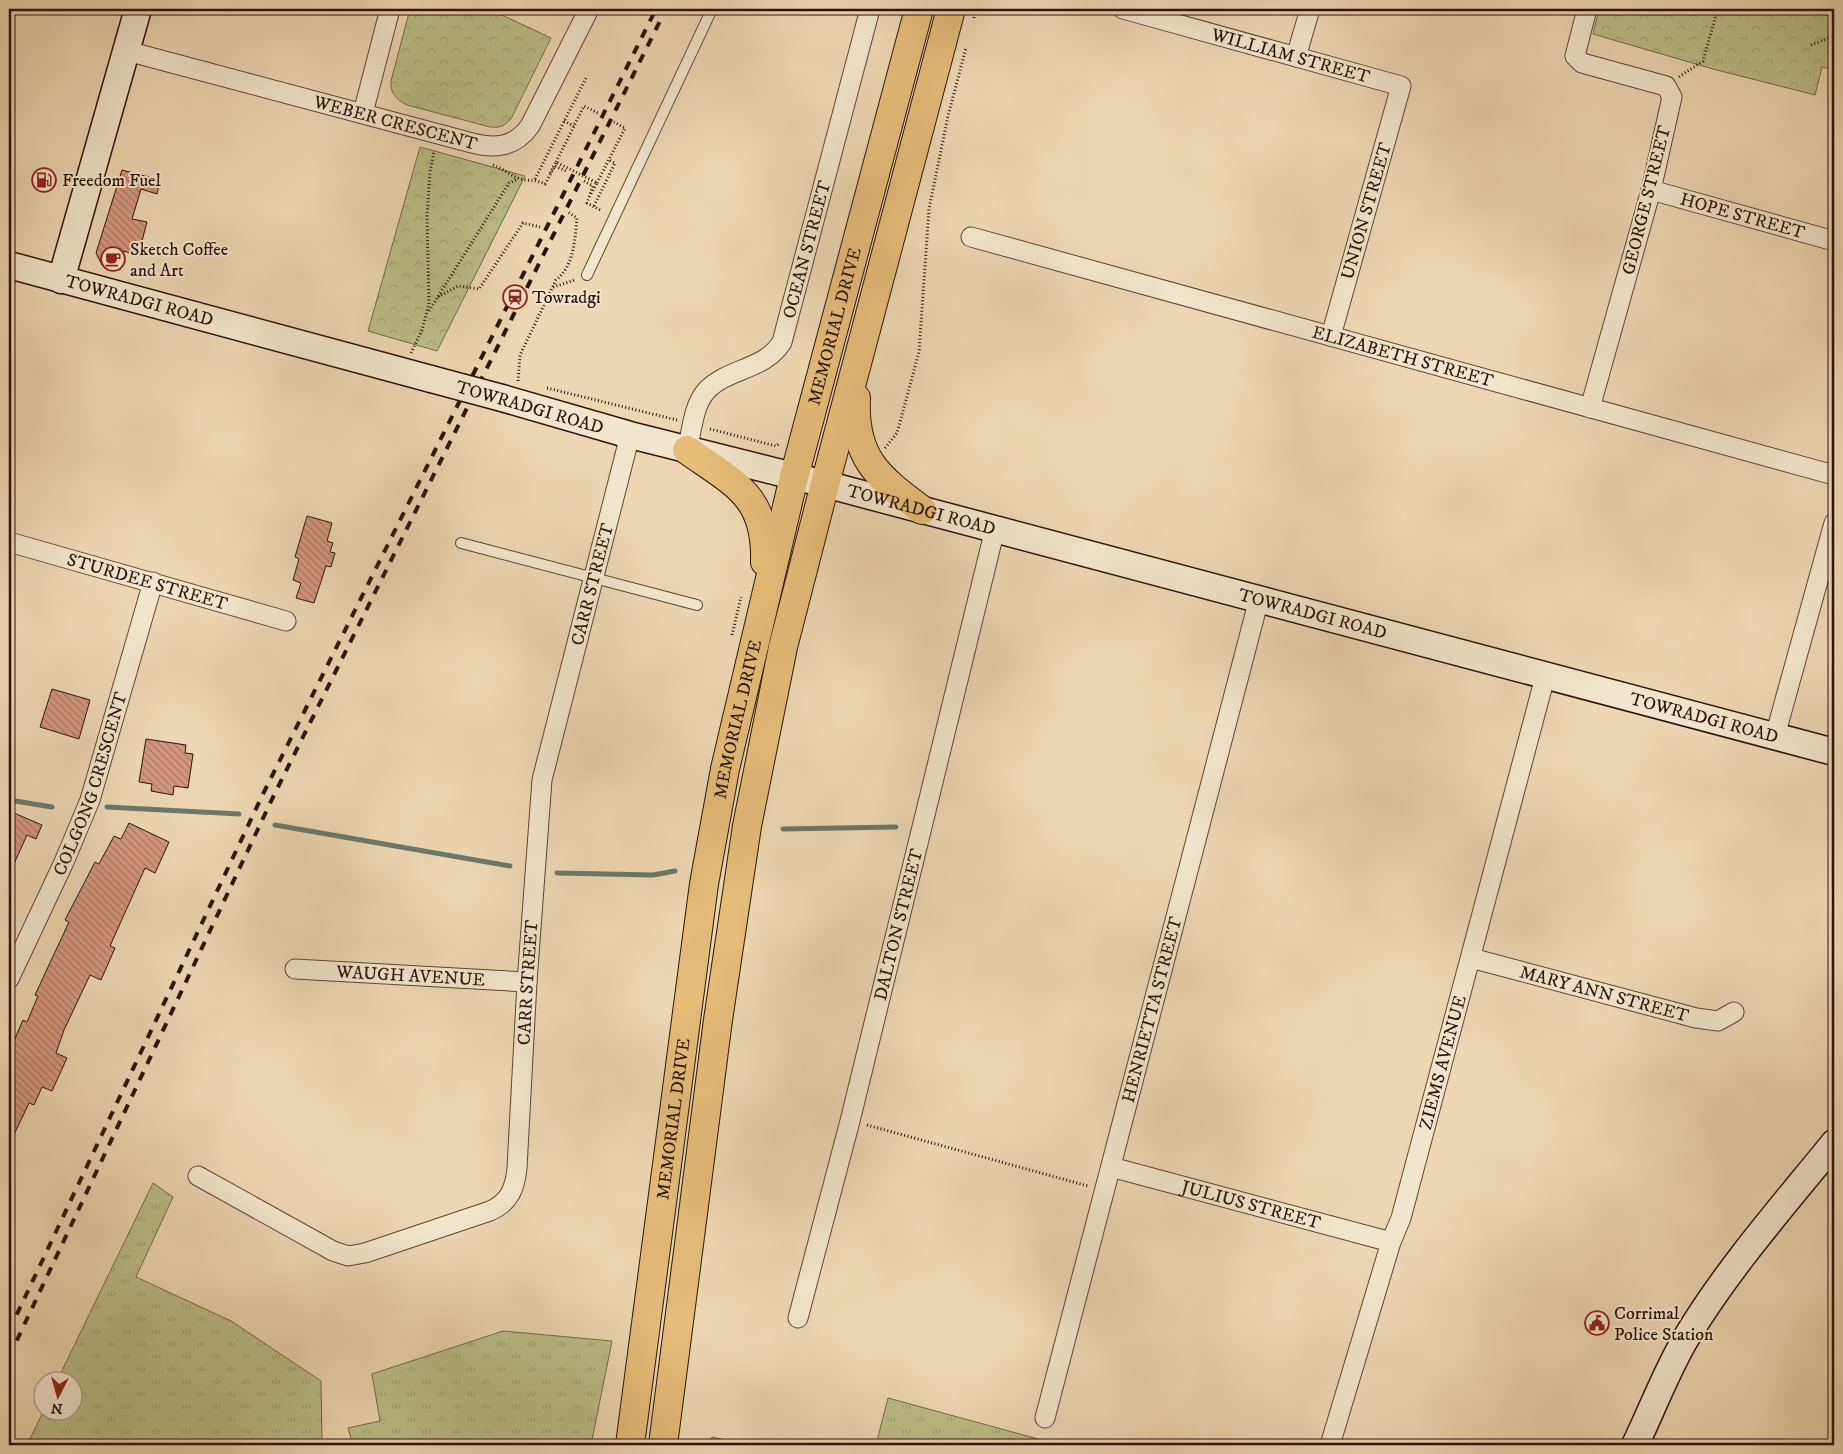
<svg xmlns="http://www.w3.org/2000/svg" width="1843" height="1454" viewBox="0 0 1843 1454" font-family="'IM FELL DW Pica',serif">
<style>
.grass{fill:url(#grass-tufts);stroke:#74684a}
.forest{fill:url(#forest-crowns);stroke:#74684a}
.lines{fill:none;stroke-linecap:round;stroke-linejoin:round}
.stream{stroke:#6d776b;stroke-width:5}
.building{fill:url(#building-back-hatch);stroke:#2b130a}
.lane-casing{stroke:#5c4434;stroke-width:12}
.street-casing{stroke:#5c4434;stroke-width:21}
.secondary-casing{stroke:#2b130a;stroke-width:29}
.primary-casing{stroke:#2b130a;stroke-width:30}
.highway-casing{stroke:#2b130a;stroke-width:30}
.path{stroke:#2b130a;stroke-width:3;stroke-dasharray:1 2.5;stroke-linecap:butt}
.lane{stroke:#f3e5cd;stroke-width:10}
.street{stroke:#f3e5cd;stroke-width:19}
.secondary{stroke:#f3e5cd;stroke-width:26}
.primary{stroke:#e6bc79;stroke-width:28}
.highway{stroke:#e6bc79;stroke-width:28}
.rail{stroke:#2b130a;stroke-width:4;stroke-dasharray:9 9;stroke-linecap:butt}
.secondary-bridge-casing{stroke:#2b130a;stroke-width:29;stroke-linecap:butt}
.path-bridge{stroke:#2b130a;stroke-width:3;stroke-dasharray:1 2.5;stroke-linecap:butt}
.secondary-bridge{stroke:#f3e5cd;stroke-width:26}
.labels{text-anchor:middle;stroke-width:4;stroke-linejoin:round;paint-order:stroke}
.street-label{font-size:18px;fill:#2b130a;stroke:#f3e5cd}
.poi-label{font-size:18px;fill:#2b130a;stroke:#f3e5cd;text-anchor:start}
</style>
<defs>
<pattern id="grass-tufts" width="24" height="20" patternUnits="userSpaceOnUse" patternTransform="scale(1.25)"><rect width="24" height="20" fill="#bcbd89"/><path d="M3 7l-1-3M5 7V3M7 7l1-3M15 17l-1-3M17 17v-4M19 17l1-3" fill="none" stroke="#a2a275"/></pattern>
<pattern id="forest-crowns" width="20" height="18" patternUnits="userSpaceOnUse" patternTransform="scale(1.25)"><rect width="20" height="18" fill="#bcbd89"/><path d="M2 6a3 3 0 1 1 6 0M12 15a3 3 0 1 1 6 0" fill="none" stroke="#a2a275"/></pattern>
<pattern id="building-back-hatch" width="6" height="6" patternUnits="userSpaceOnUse" patternTransform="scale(1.25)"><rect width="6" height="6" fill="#d4977e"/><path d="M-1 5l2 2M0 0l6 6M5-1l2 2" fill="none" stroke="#ac7a65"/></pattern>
</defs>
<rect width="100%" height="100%" fill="#edd7b2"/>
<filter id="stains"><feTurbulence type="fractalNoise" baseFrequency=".004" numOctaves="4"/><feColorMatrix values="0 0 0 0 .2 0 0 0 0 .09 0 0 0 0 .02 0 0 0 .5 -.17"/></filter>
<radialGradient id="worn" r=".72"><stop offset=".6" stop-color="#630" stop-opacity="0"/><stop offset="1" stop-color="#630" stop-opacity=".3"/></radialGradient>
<path class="grass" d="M153 1183 173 1197 136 1277 231 1321 321 1381 322 1445H27L43 1412H72V1382L57 1381Z
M503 1331 612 1341 591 1445H353L348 1428 380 1421 372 1374Z
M888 1398 1060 1445H876Z
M712 1437 748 1445H708Z"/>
<path class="forest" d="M410 9H489L551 38 512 117C506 126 500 128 490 127L407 105C396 100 390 92 391 81Z
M1599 9H1834V70L1822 67 1815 95 1713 69 1593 34Z
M420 147 525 176 437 351 368 331Z"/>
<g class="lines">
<path class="stream" d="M9 800 52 807
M107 807 239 814
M275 825 510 866
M783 829 896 827
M557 873 653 875 675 871"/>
</g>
<path class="building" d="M122 170 160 180 157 194 141 189 132 219 147 222 138 256 124 251 120 270 102 265 96 253Z
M307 516 332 523 327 541 333 543 330 552 335 553 331 567 326 566 314 603 296 598 301 583 293 580 299 559 295 557Z
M52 689 90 700 79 739 40 727Z
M146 739 186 745 185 753 193 754 188 788 174 786 173 795 151 791 152 784 139 782Z
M9 811 42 825 36 839 27 835 9 875Z
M129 823 169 842 155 873 145 868 110 946 115 948 101 980 90 975 64 1030 56 1053 67 1058 52 1091 42 1087 34 1105 29 1103 9 1145V1052L23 1020 27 1022 38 996 35 995 69 922 65 920 95 862 99 864 114 836 121 839Z"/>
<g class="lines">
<g class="lane-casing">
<path id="lane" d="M587 275 712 9
M461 543 697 605"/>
</g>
<g class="street-casing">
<g id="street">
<path id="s1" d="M1123 9 1401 86 1331 336"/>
<path d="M1587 9 1575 56 1582 63 1666 86 1672 97 1651 190 1590 408"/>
<path id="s2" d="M127 51 472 143C496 149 515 147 530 126L589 9"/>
<path d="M1296 57 1310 9"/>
<path d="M363 113 390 9"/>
<path id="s3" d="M1651 190 1834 241"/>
<path id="s4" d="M971 237 1834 475"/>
<path id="s5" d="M687 450C692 431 693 405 707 390 728 368 765 370 782 342L870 9"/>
<path id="s6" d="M9 542 286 621"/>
<path d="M1775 736 1834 523"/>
<path id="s7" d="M1471 958 1696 1018 1718 1021 1734 1012"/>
<path id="s8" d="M295 969 527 982"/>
<path id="s9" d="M9 979 64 862 90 800 153 582"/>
<path id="s10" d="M1111 1167 1391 1242"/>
<path id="s11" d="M198 1176 333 1251 348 1256 365 1253 490 1211C510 1202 515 1188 517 1168L527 982 542 780 630 435"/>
<path id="s12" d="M798 1318 850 1121 995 529"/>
<path id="s13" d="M1045 1418 1259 599"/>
<path id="s14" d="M1330 1445 1391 1242 1401 1218 1545 677"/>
</g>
</g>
<g class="secondary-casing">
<g id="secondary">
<path id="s15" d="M9 265 431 379"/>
<path d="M61 280 138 9"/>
<path id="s16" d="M502 398 630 435 825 484 1834 752"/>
<path d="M1635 1445C1652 1410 1666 1372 1686 1338 1728 1268 1783 1206 1834 1143"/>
</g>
</g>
<g class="primary-casing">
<g id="primary">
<path d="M687 450C735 484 767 496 765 562"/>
<path id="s17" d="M630 1445 704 884 725 769 794 477"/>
<path d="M663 1445 718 1020 747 826 783 647 825 484"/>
</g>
</g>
<g class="highway-casing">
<g id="highway">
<path d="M856 398C853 458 878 477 922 510"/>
<path id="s18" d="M794 477 919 9"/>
<path d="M825 484 951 9"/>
</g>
</g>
<path class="path" d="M974 18 976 9
M1811 45 1834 36
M1679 77 1703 61 1716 15 1720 9
M564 121 574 126
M556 162 584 106 598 113
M493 165C502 168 509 175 518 178 527 182 533 178 545 184L555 166 568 172
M535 179 587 76
M584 181 593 186 587 203 602 211
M597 183 625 128 614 122
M594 206 615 163 609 160
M553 287 575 280
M438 297 458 286 479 289 523 223 540 227
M429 311 509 183 518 179
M411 353 422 330 429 304 427 216 430 172 434 151
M518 381 520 355 556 280C574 266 575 239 577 218L568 212
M547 388 677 420
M710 429 776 446 780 443
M885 448 897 433 919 352 929 209 948 116 966 48
M732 635 741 597
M867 1125 1088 1186"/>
<use href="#lane" class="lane"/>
<use href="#street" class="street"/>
<use href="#secondary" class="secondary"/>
<use href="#primary" class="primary"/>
<use href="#highway" class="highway"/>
<path class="rail" d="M9 1331 263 794 656 9
M9 1357 274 795 666 9"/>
<g class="secondary-bridge-casing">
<path id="secondary-bridge" d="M431 379 502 398"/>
</g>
<path class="path-bridge" d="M550 173 556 162 597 183 591 194"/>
<use href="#secondary-bridge" class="secondary-bridge"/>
</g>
<defs>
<g id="fuel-ring" transform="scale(1.25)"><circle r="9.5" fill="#f3e5cd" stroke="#8f2418" stroke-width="1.5"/><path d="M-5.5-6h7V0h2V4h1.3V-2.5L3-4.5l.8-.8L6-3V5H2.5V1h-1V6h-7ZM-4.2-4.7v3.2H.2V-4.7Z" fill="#8f2418"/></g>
<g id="cafe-ring" transform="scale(1.25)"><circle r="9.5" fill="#f3e5cd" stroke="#8f2418" stroke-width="1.5"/><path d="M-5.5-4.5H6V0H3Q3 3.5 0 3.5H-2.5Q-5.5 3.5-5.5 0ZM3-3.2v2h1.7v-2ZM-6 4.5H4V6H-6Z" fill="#8f2418"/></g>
<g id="station-ring" transform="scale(1.25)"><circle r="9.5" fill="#f3e5cd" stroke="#8f2418" stroke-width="1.5"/><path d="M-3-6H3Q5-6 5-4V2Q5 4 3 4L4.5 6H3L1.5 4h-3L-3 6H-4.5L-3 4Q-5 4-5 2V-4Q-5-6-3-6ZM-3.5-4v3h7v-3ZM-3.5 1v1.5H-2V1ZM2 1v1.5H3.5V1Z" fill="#8f2418"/></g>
<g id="civic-ring" transform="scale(1.25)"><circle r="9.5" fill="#f3e5cd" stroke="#8f2418" stroke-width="1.5"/><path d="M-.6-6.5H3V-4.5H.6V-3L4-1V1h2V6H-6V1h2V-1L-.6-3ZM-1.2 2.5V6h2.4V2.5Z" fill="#8f2418"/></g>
</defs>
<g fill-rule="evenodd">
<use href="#fuel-ring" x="44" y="180"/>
<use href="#cafe-ring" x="113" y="259"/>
<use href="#station-ring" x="515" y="297"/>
<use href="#civic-ring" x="1597" y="1323"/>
</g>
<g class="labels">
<g class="street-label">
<text dy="6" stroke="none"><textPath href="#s1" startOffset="174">WILLIAM STREET</textPath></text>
<text dy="6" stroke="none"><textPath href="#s2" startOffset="278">WEBER CRESCENT</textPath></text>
<text transform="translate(1646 200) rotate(-76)" y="6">GEORGE STREET</text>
<text transform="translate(1366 211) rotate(-74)" y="6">UNION STREET</text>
<text dy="6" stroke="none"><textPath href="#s3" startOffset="95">HOPE STREET</textPath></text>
<text dy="6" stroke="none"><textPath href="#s5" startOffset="250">OCEAN STREET</textPath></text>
<text dy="6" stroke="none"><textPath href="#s15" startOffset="135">TOWRADGI ROAD</textPath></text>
<text dy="6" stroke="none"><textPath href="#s18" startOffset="156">MEMORIAL DRIVE</textPath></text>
<text dy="6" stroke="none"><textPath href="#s4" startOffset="448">ELIZABETH STREET</textPath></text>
<text transform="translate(530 407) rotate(16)" y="6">TOWRADGI ROAD</text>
<text dy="6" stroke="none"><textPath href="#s16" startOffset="434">TOWRADGI ROAD</textPath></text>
<text dy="6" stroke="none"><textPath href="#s6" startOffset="144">STURDEE STREET</textPath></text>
<text dy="6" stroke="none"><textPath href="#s11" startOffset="964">CARR STREET</textPath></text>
<text dy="6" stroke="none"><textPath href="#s16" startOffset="839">TOWRADGI ROAD</textPath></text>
<text dy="6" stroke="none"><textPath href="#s16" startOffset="1244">TOWRADGI ROAD</textPath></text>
<text dy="6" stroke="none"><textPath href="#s17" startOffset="734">MEMORIAL DRIVE</textPath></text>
<text dy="6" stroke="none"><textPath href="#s9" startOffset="212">COLGONG CRESCENT</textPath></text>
<text dy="6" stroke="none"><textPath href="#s12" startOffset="406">DALTON STREET</textPath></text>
<text dy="6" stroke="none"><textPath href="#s8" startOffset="116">WAUGH AVENUE</textPath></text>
<text dy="6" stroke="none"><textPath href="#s11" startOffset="559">CARR STREET</textPath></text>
<text dy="6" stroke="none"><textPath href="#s7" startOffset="138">MARY ANN STREET</textPath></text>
<text dy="6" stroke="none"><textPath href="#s13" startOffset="422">HENRIETTA STREET</textPath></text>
<text dy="6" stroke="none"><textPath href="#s14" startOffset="399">ZIEMS AVENUE</textPath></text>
<text dy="6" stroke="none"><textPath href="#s17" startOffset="329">MEMORIAL DRIVE</textPath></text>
<text dy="6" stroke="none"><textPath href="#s10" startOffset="145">JULIUS STREET</textPath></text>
</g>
<g class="poi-label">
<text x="62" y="186">Freedom Fuel</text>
<text x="130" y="255">Sketch Coffee<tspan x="130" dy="21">and Art</tspan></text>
<text x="532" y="303">Towradgi</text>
<text x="1614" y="1319">Corrimal<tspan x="1614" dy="21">Police Station</tspan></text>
</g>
</g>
<rect width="1843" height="1454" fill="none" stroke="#edd7b2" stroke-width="30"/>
<rect x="10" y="10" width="1823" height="1434" fill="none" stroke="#2b130a" stroke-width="2.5"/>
<rect x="15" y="15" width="1813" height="1424" fill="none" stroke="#2b130a"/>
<g transform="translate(58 1396) rotate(186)"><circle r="24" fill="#f3e5cd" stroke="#a3917f"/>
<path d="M0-4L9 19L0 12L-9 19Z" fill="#8f2418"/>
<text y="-8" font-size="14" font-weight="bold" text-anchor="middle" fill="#2b130a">N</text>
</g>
<rect width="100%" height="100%" filter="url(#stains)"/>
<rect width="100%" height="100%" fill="url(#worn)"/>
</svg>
